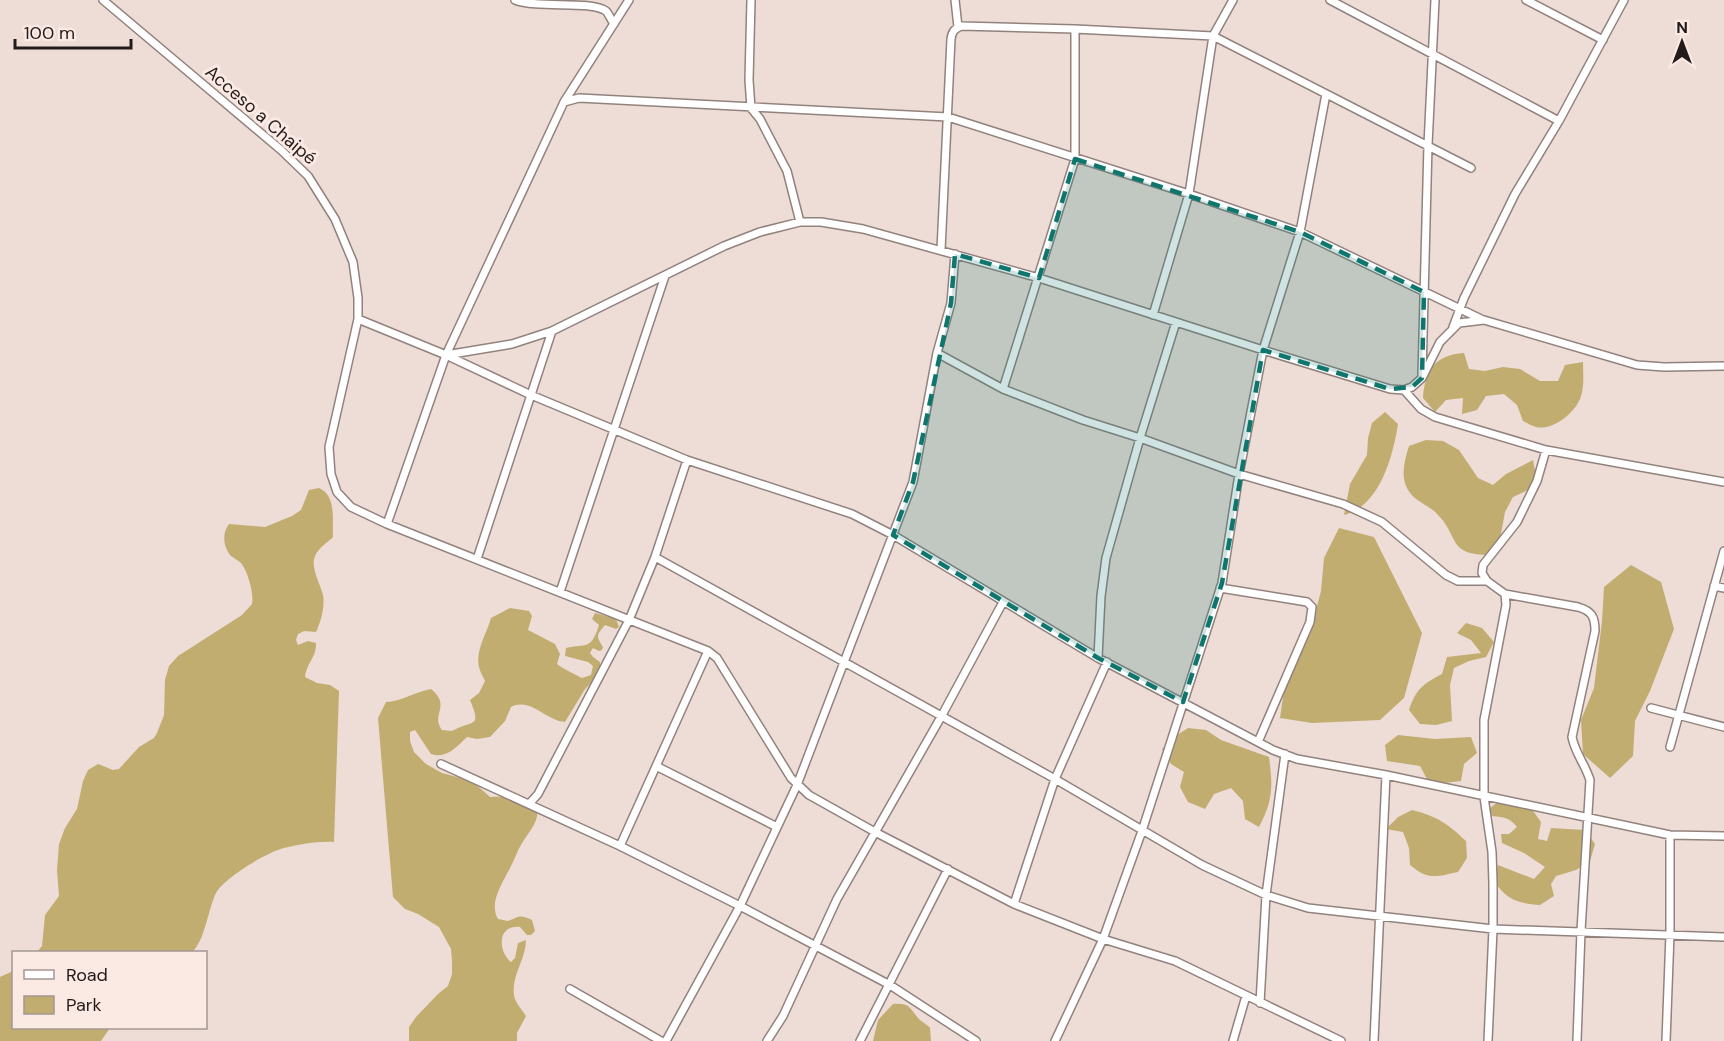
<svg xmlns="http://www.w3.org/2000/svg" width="1724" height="1041" viewBox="0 0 1724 1041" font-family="'DM Sans',sans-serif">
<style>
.green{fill:#c1ad70}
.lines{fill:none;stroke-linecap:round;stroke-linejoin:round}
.street-casing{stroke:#92827d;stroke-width:10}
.street{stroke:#fff;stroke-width:7}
.marked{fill:#0f766e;fill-opacity:0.2;stroke:#0f766e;stroke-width:4.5;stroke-dasharray:12 8;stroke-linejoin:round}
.labels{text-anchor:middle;stroke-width:6;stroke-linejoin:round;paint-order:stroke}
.street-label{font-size:18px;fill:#221b1a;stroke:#fbe9e4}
</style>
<rect width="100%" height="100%" fill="#eedcd7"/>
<path class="green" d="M1464 353 1469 369 1485 371 1503 367 1520 369 1540 381H1558L1565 365 1583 362C1583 375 1585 389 1579 401 1573 414 1552 431 1536 427 1532 426 1527 423 1523 421L1517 405 1504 394 1486 396 1477 410 1462 414 1463 398 1446 400 1435 412 1423 398C1425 370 1435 355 1464 353Z
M1385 412 1398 424C1393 456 1380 506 1344 515L1350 484 1367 455 1368 438 1372 423Z
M1426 440 1443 441 1459 450 1478 478 1493 485 1506 474 1533 460 1536 476 1528 490 1513 497 1505 512 1499 545 1487 555C1447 554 1459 535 1437 514 1430 506 1417 502 1411 494 1399 480 1404 462 1409 446Z
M319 488C337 496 332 520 333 537 328 542 320 547 316 554 309 566 320 583 323 595 325 607 321 621 316 632L304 631 298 634 296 640 298 645 308 641 316 643C317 656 306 664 305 677L317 683 330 685 339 691 334 842C318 841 301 844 284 848 267 852 224 878 216 893 208 909 205 941 192 952H37L42 946 45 915 59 896 57 870 59 844 65 828 77 809 83 781 88 770 98 764 113 770 119 769 139 747 154 738 157 733 164 715 165 680 169 666 178 656 242 615 252 604C254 593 248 572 241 563 238 560 233 558 230 555 223 546 222 533 229 524L265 527 292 516 301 510 309 490Z
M1339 528 1374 537 1422 633 1404 698 1380 720 1312 723 1280 718 1285 683 1313 622 1321 591 1324 558Z
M1631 565 1661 582 1674 629 1650 691 1635 721 1633 756 1610 778 1583 754 1581 720 1594 688 1602 621 1604 587Z
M510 608 529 611 532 616 528 630 555 644 560 654 557 664C560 667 576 675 582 678L591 675 593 666 588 662 565 656 566 648C586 643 591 651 599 625L592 619 595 613 616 619 619 627 616 629 605 625C596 636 596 636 603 647L602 650 599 651 593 648 590 653 593 657 600 662V670L596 678 585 689 565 722C546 721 531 697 511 707L505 721 490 737 477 739 467 737C456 747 447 759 431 754L415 730 410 732V741L414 752 426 764 442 773 472 781 490 797 519 796 535 803C543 819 529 831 521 845 517 851 515 859 511 866 504 881 488 902 498 919L508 921C520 917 518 914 532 920L535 931 531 935H527L520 927C498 924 497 951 511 962L515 958 518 943 526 940C526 959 511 976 514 995 515 1003 522 1009 526 1016L517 1033V1041H409V1027L416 1017 438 994 448 986 452 974V961L451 949 439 927 418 914 405 909 393 897 378 718 386 702C400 702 417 691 431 689 452 706 430 714 442 730L452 731C473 719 482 729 470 700L479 693 485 681C483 676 480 672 479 667 475 651 487 633 491 618Z
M1466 623 1482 628 1494 642 1486 657 1469 661 1454 668 1450 685 1452 721 1436 725 1420 724 1409 710C1416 689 1423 684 1442 674L1447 657 1481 653 1471 640 1457 633Z
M1188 728 1206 730 1221 740 1269 757C1273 786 1273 801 1259 827L1245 819 1243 801 1231 788 1214 794 1205 809 1188 802 1180 787 1184 772 1171 764 1162 749 1174 737Z
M1398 735 1435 739 1471 737 1477 753 1464 764 1461 781 1444 783 1428 781 1420 766 1387 761 1385 745Z
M1498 802 1531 808 1541 822 1538 839 1547 841 1551 828 1585 830 1595 844 1590 861 1576 870 1556 876 1551 884 1554 896 1540 905C1517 903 1507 900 1494 881L1498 865 1534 879 1545 867 1524 853 1502 843 1501 834H1509L1517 827C1510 818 1504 817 1492 816L1490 808Z
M1412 810C1437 816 1448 824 1466 841L1467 858 1458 872C1435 877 1428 880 1410 865L1409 848 1403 832 1386 829 1398 817Z
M13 971 14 1028H110L101 1041H0V977Z
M893 1004C909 1003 909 1007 918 1018 921 1022 926 1023 930 1028L931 1041H873L878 1020Z"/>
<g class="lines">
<g class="street-casing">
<path id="street" d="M103 0 281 150 308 176 335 219 353 262 358 298V319L329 447 331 474 337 492 351 507 387 524 708 651 717 658 791 778 809 795 875 832 1014 904 1103 939 1175 961 1341 1041
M515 0C538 9 590 0 606 11 609 14 611 20 614 24
M751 0 749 80 751 108 760 119 787 171 800 222
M955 0 958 27
M1330 0 1559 121
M1526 0 1603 40
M564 102 579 98 948 117 1189 194 1300 232 1481 319
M941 250 951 39C952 32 954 29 961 26L1075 29 1213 36 1471 168
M1153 315 1189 194 1213 36 1233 0
M358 319 446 355 512 344 552 331 724 246 760 232 800 222H821L863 229 1039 278 1263 350 1390 389 1404 390 1412 387 1422 378 1440 342 1459 323 1484 320 1637 365 1664 367 1724 366
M1453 327 1464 298 1515 194 1559 121 1624 0
M937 353 1003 389 1083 420 1140 438 1239 474 1343 504 1382 522 1446 575 1458 581H1487
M446 355 531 395 687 460 852 514 893 535 1098 658 1273 750 1297 759 1386 775 1670 835 1724 836
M1422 375 1428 145 1435 0
M1003 389 1075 159V29
M1404 390 1421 409 1435 417 1546 450 1724 482
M387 524 446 355 564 102 629 0
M655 557 1055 779 1202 865 1266 895 1308 908 1493 929 1724 937
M477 559 552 331
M1714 586 1724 588
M1220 588 1307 602 1312 607 1310 622 1258 742
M560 592 665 276
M1505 594 1578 607C1592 611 1595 617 1595 631L1572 737C1575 753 1585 764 1590 780L1581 931 1577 1041
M1098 658 1101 596 1106 558 1140 438 1176 322
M1651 708 1724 727
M1670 747 1724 551
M441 764 620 846 740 906 890 985 976 1041
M656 766 777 827
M529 804 538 794 629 620 655 557 687 460
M620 846 708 651
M1014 904 1055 779 1107 662
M570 989 661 1041
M1260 1003 1266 895 1285 754
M666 1041 740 906 797 785 913 482 937 353 951 303 955 254
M767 1041 783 1016 837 899 941 717 1003 602
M860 1041 948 869
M1055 1041 1103 939 1142 831 1222 583 1239 474 1263 350 1300 232 1326 94
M1233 1041 1246 996
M1374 1041 1386 775
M1488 1041 1493 929V883L1492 852 1484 797V720L1506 605 1505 594 1487 581 1482 573 1483 565 1517 522 1537 481 1546 450
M1666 1041 1670 934V835"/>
</g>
<use href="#street" class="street"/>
</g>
<path class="marked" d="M1075 159 1300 232 1424 292 1422 378 1412 387 1390 389 1263 350 1222 583 1183 702 1098 658 893 535 913 482 951 303 955 254 1039 278Z"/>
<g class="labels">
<g class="street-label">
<text transform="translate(261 115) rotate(41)" y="6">Acceso a Chaipé</text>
</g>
</g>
<rect x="12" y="951" width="195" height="78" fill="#fbe9e4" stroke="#a49793" stroke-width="1.5"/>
<rect x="24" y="970" width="30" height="9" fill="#ffffff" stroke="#a49793" stroke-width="1.5"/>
<text x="66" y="981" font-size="18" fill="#221b1a">Road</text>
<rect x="24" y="996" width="30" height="18" fill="#c1ad70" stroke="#a49793" stroke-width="1.5"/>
<text x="66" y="1011" font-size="18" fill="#221b1a">Park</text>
<g transform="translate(1682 42)" stroke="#fbe9e4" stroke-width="4.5" paint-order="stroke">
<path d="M0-4.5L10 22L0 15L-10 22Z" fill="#221b1a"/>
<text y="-9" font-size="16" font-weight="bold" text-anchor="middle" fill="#221b1a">N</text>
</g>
<path d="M15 39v9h116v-9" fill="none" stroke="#221b1a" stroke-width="3"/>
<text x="24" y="39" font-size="18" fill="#221b1a" stroke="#fbe9e4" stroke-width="4.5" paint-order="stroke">100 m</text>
</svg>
